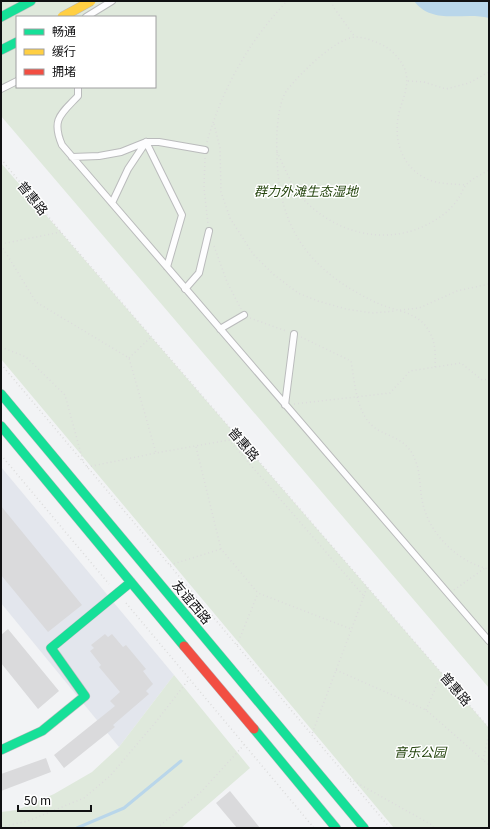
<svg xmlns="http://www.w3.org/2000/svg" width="490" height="829" viewBox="0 0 490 829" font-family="Georgia,'Noto Sans SC',serif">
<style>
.built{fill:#e3e6ed}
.green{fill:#dfe9dc;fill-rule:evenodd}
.water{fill:#b9d6ea}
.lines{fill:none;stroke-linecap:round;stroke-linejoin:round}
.stream{stroke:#b9d6ea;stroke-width:3}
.building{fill:#dadadc}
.lane-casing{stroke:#babbbc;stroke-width:8}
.fast-casing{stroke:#babbbc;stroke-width:10}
.jam-casing{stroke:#babbbc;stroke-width:10}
.path{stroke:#dcdcdc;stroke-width:1.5;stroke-dasharray:1 3;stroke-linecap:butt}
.lane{stroke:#fdfdfe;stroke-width:6}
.fast{stroke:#16e098;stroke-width:9}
.jam{stroke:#f24e42;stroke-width:9}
.slow-bridge-casing{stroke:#beb8b4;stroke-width:10;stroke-linecap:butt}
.slow-bridge{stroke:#ffcf43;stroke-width:9}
.labels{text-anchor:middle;stroke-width:3;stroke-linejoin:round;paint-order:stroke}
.park-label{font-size:13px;font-style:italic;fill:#25450e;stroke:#fff}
.street-label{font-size:13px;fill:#111113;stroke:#fff}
</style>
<rect width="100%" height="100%" fill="#f2f3f5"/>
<path class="built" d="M1 467 174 675 119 747 1 603Z"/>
<path class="green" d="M1 1H489V688L1 116ZM17 17H155V87H17Z
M1 163 489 728V828H394L1 359Z
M174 675 250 768 181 828H1V812L17 810 54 794 92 772 119 747Z"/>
<path class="water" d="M414 1H489V18C464 11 433 26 414 1Z"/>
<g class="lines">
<path class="stream" d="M77 828 124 808 181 761"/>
</g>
<path class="building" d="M1 506 82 605 48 632 1 575Z
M8 629 59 691 38 709 1 663V635Z
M105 634 108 637 112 634 123 647 126 645 146 669 143 671 153 684 146 691 149 694 113 725 115 727 64 768 54 755 115 706 110 701 120 692 99 667 101 665 90 651 94 648 91 645Z
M46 758 51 772 1 791V774Z
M230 791 260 828H237L216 803Z"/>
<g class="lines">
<g class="lane-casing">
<path id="lane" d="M86 17 112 1
M78 87V96C61 114 51 119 62 145L489 641
M1 89 17 81
M146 142 182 215 167 267
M72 157 99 156 121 152 146 142H159L205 150
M112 203 128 169 146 142
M185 289 199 273 209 231
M220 329 244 315
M285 405 294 334"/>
</g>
<g class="fast-casing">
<path id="fast" d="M1 17 31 1
M1 50 17 42
M1 394 364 828
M1 426 184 646
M254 729 336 828
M1 750 42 731 85 696 51 648 131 582"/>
</g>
<g class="jam-casing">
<path id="jam" d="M184 646 254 729"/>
</g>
<path class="path" d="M331 1 334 8 355 37
M408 81 424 82 446 89 469 83 489 72
M214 124 220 148 221 192 230 218 253 254 273 274 298 293 318 301 346 309 372 313 396 311
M207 142C222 89 249 41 287 1
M277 152C284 166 293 190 304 200 342 239 400 248 444 214 450 210 456 202 460 196 462 192 463 188 466 185 471 179 482 174 489 170
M205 158 204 188 208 224
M1 159 61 232 489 728
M1 244 61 232
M1 245 36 302 129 358 156 453 229 440 364 596 312 734
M214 246 227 282 241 309
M400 310 419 308 457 291 489 284
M250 318 286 331
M301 337 351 361C355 383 356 417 378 430 391 437 403 439 412 453 421 469 419 484 422 500 428 533 457 562 489 569
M1 347 26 357 65 395 83 461
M129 358 151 337
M1 364 390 828
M435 367C436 350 435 336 423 323 411 311 392 310 377 303 311 272 278 230 277 155 276 138 277 104 287 90 300 74 334 39 355 37 363 37 371 40 378 43 389 47 398 56 404 67 411 84 403 97 399 113 392 142 404 174 436 182 445 184 456 184 466 185
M294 404 390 393 410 371 461 363 482 380 489 379
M229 440 236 436
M196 447 221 549 258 593 351 629
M1 455 109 584
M87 467 156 453
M170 565 221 549
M454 590 485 568
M364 596 367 586
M126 603 314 828
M237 645 258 593
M336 670 426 710 489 765
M426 710 442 673
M483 760 489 734
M350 779 432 825 434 828
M1 827 28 821 84 798 110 776 155 723 189 679
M157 828 200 793 244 745"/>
<use href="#lane" class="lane"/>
<use href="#fast" class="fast"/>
<use href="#jam" class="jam"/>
<g class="slow-bridge-casing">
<path id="slow-bridge" d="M62 17 91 1"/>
</g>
<use href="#slow-bridge" class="slow-bridge"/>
</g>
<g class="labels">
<g class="park-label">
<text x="306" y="196">群力外滩生态湿地</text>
<text x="420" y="757">音乐公园</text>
</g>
<g class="street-label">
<text transform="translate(33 198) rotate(51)" y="5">普惠路</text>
<text transform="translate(244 444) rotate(49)" y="5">普惠路</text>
<text transform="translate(192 602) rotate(50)" y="5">友谊西路</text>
<text transform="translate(456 689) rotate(49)" y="5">普惠路</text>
</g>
</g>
<rect width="490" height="829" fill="none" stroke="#111113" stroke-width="4"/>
<rect x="16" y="16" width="140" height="72" fill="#ffffff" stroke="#a0a0a1"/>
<rect x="24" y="29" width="20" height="6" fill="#16e098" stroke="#a0a0a1"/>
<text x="52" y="36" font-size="12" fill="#111113">畅通</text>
<rect x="24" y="49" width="20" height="6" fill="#ffcf43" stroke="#a0a0a1"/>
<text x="52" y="56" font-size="12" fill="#111113">缓行</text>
<rect x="24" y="69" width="20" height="6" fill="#f24e42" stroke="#a0a0a1"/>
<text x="52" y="76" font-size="12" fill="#111113">拥堵</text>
<path d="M18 805v6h73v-6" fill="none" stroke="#111113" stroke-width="2"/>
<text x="24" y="805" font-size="12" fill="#111113" stroke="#ffffff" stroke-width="3" paint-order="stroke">50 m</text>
</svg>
